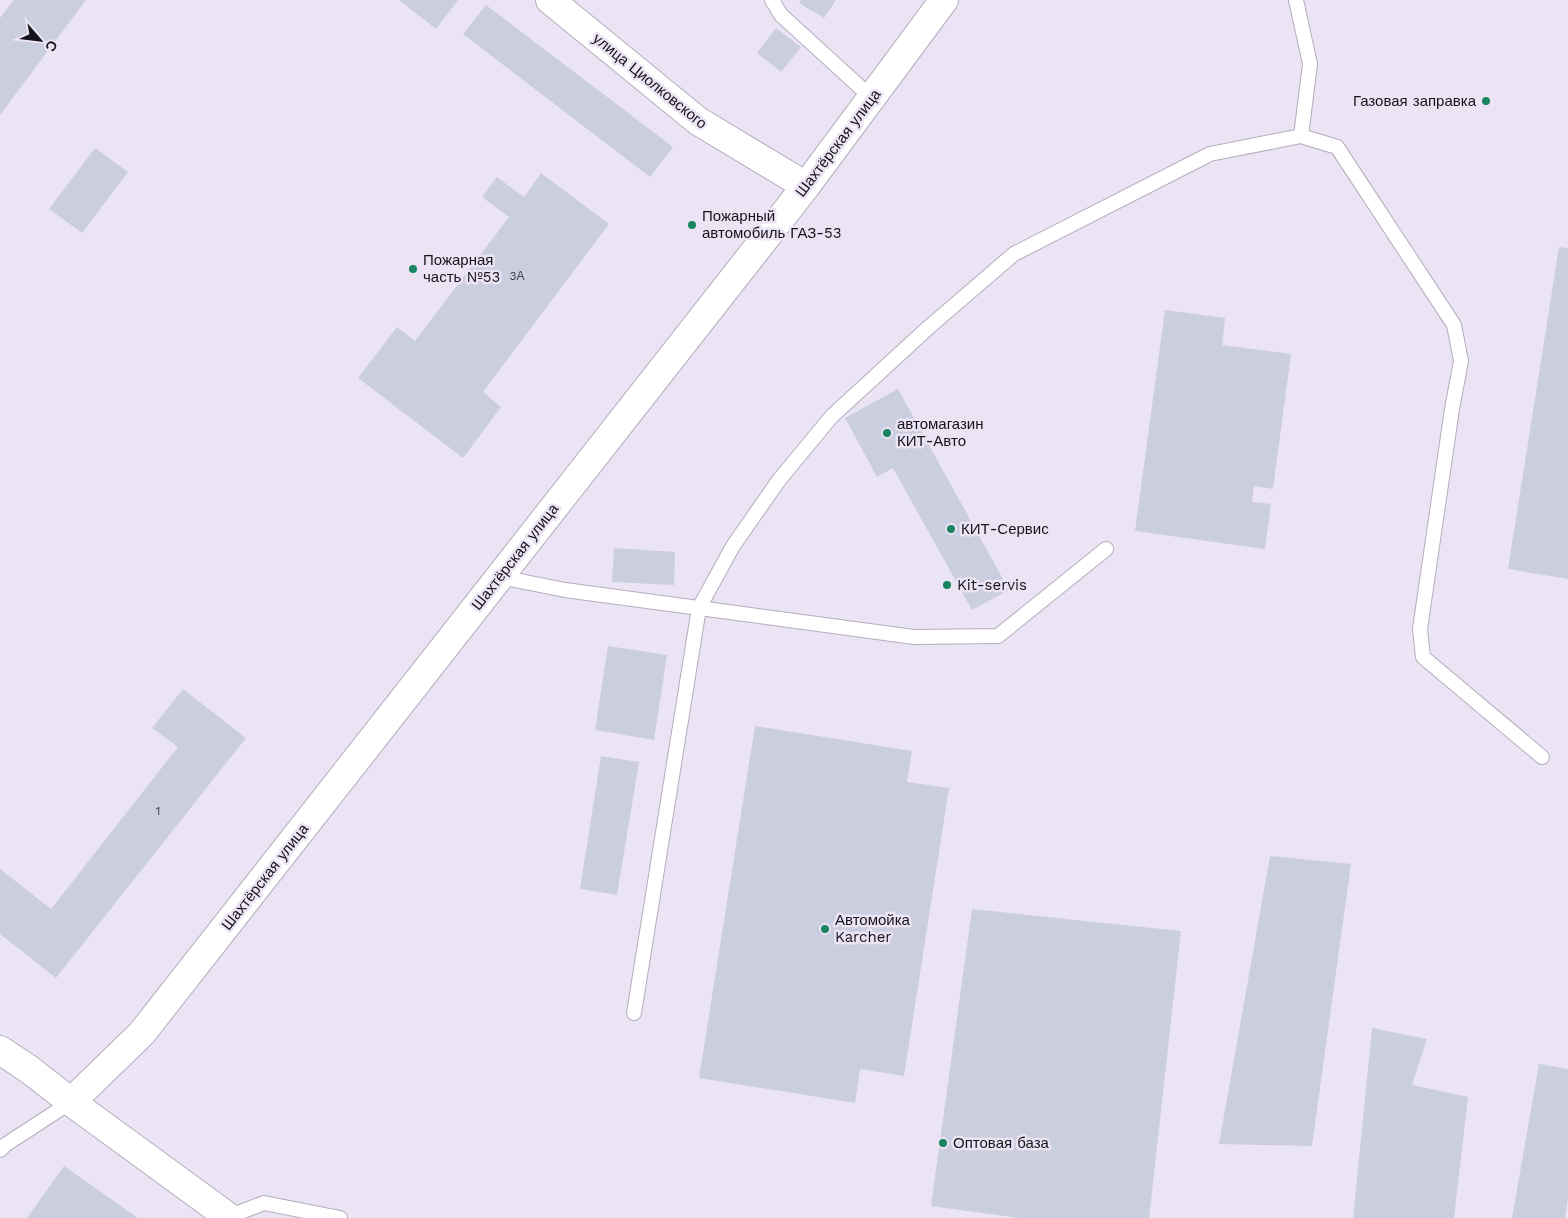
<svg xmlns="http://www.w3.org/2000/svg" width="1568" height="1218" viewBox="0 0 1568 1218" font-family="'Work Sans',sans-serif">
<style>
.building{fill:#cbcedf}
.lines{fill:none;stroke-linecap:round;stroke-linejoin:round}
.service-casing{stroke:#b4adbd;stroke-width:16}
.minor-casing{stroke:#b4adbd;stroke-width:30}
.tertiary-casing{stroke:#b4adbd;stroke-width:30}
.secondary-casing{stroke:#b4adbd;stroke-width:30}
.service{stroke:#fff;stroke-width:14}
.minor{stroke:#fff;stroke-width:28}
.tertiary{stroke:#fff;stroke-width:28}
.secondary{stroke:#fff;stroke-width:28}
.poi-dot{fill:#1a8460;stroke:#ebe4f4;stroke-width:2}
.labels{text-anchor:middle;stroke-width:5;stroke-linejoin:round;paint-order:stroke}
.number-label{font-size:12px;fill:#43424b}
.street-label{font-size:15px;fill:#16141a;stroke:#ebe4f4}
.poi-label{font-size:15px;fill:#16141a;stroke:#ebe4f4;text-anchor:start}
</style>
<rect width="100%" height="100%" fill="#ebe4f4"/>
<path class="building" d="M14 0H86L0 115V18Z
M399 0H458L436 29Z
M801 0H836L824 18 799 3Z
M486 5 673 147 650 177 463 34Z
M776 28 801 47 781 72 757 53Z
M95 148 128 172 82 233 49 209Z
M541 173 609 224 483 392 501 407 463 458 358 378 397 327 415 341 509 217 482 197 497 177 524 197Z
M1559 247 1568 248V579L1508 569Z
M1165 310 1225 318 1222 345 1291 354 1273 489 1254 486 1252 502 1271 504 1265 549 1135 531Z
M898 389 1009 590 972 610 893 468 877 477 845 418Z
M614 548 675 552 674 585 612 582Z
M608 646 667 655 654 740 595 730Z
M183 689 246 738 56 978 0 934V869L51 909 178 747 152 728Z
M755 726 912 751 907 782 949 788 904 1076 860 1069 855 1103 699 1078Z
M601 756 639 762 617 895 580 889Z
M1270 856 1351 864 1312 1146 1219 1144Z
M972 909 1181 931 1149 1218H1019L931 1206Z
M1372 1028 1427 1039 1412 1085 1468 1097 1454 1218H1353Z
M1539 1064 1568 1069V1198L1565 1218H1512Z
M64 1166 138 1218H27Z"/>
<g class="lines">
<g class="service-casing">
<path id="service" d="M772 0 781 15 872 98
M1296 0 1310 64 1301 136
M500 577 565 590 914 637 998 636 1106 549
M634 1013 699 608 733 546 779 480 832 416 929 327 1014 254 1210 154 1301 136 1337 147 1454 325 1461 361 1452 409 1420 629 1423 657 1542 757
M0 1150 5 1145 71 1102
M228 1217 264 1203 340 1218"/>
</g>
<g class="minor-casing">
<path id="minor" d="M71 1102 230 1218"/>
</g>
<g class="tertiary-casing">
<path id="tertiary" d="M550 0 698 121 806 186"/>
</g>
<g class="secondary-casing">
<path id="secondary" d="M0 1050 30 1070 71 1102 142 1033 806 186 944 0"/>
</g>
<use href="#service" class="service"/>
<use href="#minor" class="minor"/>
<use href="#tertiary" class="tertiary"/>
<use href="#secondary" class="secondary"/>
</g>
<g class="poi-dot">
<circle cx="1486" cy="101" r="5"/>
<circle cx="692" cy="225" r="5"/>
<circle cx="413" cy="269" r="5"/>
<circle cx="887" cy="433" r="5"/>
<circle cx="951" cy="529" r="5"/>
<circle cx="947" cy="585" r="5"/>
<circle cx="825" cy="929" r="5"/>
<circle cx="943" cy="1143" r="5"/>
</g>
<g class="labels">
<g class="number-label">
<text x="517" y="280">3А</text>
<text x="158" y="815">1</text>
</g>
<g class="street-label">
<text transform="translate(650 81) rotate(39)" y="5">улица Циолковского</text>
<text transform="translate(838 143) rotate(-53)" y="5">Шахтёрская улица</text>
<text transform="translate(515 557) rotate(-52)" y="5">Шахтёрская улица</text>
<text transform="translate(265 877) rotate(-52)" y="5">Шахтёрская улица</text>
</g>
<g class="poi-label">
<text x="1476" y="106" text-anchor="end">Газовая заправка</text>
<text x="702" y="221">Пожарный<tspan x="702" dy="17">автомобиль ГАЗ-53</tspan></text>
<text x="423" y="265">Пожарная<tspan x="423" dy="17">часть №53</tspan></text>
<text x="897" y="429">автомагазин<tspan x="897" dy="17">КИТ-Авто</tspan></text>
<text x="961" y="534">КИТ-Сервис</text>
<text x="957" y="590">Kit-servis</text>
<text x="835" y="925">Автомойка<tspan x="835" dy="17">Karcher</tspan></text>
<text x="953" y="1148">Оптовая база</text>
</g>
</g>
<g transform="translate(40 40) rotate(118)" stroke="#ebe4f4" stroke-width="4" paint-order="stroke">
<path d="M0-4L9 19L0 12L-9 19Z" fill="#16141a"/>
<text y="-8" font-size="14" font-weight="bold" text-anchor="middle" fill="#16141a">С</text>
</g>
</svg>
